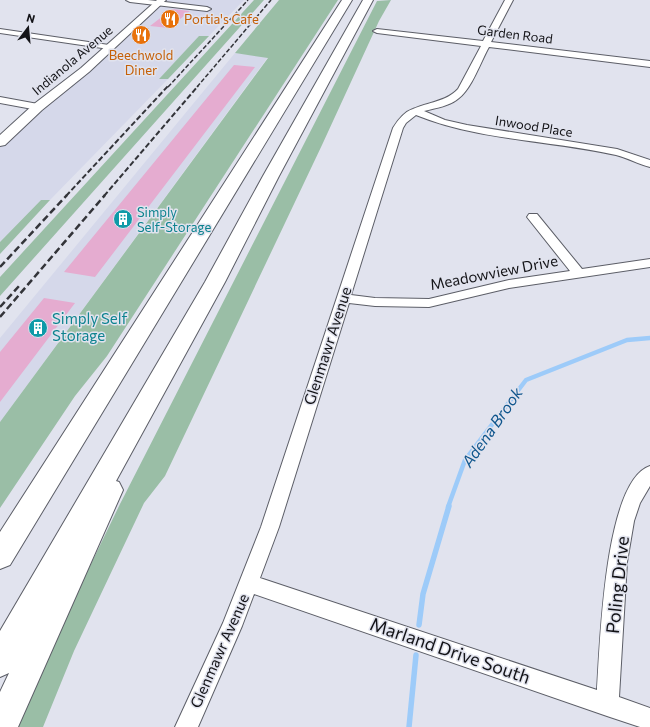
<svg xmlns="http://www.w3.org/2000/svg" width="650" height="727" viewBox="0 0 650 727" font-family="Commissioner,sans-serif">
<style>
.built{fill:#d5d8ea}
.green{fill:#9abea6}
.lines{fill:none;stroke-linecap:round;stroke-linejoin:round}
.stream-far1{stroke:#9dcbf9;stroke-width:4.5}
.stream{stroke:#9dcbf9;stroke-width:5.5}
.building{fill:#e5acd0}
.minor-casing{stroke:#5c5e67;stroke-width:2}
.major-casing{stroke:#5c5e67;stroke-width:2}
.highway-casing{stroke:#5c5e67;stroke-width:2}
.minor{fill:#fff;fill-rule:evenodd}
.major{fill:#fff;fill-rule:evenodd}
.highway{fill:#fff;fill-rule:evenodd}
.rail-far2{stroke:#333439;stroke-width:1.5;stroke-dasharray:4.5 2;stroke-linecap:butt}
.rail-far1{stroke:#333439;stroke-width:2;stroke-dasharray:5.5 2.5;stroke-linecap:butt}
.rail{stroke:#333439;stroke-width:2.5;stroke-dasharray:7 3.5;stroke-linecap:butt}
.labels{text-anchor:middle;stroke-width:3;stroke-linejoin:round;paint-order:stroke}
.far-food-label{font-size:13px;fill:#c56008;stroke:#e1e3ee;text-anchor:start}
.far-street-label{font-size:13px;fill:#131317;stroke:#e1e3ee}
.far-culture-label{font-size:13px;fill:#0d838f;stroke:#e1e3ee;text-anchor:start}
.street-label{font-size:15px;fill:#131317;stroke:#e1e3ee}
.culture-label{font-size:15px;fill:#0d838f;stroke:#e1e3ee;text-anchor:start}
.water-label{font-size:16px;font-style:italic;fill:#10568d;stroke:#e1e3ee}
.near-street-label{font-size:18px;fill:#131317;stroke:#e1e3ee}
</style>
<rect width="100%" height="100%" fill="#e1e3ee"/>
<path class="built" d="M163 0H244L209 36 199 37 159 79H168L50 200H41L0 242V142Z
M235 53 268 57 0 422V338Z"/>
<path class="green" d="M254 0H264L0 296V277Z
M279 0H338L107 356 75 396 0 508V422L268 58 235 53Z
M391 0 379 21 322 145 165 476 144 503 74 651 43 727H15L41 667 120 504 377 1Z
M199 36H209L168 79H159Z
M41 200H50L0 254V242Z"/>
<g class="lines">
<path class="stream-far1" d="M448 507 465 460 526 380 627 340 650 338"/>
<path class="stream" d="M419 625 423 594 449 506
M409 727 416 655"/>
</g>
<path class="building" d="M172 9 190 11 169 28 150 26Z
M234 65 255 67 95 277 64 272Z
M44 298 75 303 0 402V352Z"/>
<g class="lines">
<g class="minor-casing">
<path id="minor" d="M126 0H148L207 7 211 9 207 11 130 2Z
M505 0H513L491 42 650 61V67L489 47C481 61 472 88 459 98 450 106 436 108 424 111L445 120 467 125 617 149 650 160V167C638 164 628 158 616 155 550 140 480 141 416 115L406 123 403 128 351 295 375 298 429 299 509 280 570 271 527 217 529 214H537L582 269 650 259V267L509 288 429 307 375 306 349 303 279 527 260 578 597 690C600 647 604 481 650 466V486L640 503 634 521 627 562 619 697 650 708V727H640L607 716 254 594 242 626 198 727H175L223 623 261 527 393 128C398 120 404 112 413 109 428 102 446 102 458 89L481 46 377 33 373 31 377 29 483 41Z
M0 29 109 45 113 47 109 49 0 33Z
M0 97 38 104 43 107 38 110 0 103Z"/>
</g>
<g class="major-casing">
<path id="major" d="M157 0H166L89 72 42 110 5 145 0 146V135L34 104 81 68Z"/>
</g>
<g class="highway-casing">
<path id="highway" d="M342 0H352L10 565 0 569V532Z
M363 0H373L279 176 225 282 116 481 119 482 123 490 18 727H0V692L9 673 0 677V631L205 282 263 176Z"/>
</g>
<use href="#minor" class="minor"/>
<use href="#major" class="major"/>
<use href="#highway" class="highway"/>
<path class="rail-far2" d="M168 87 248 0
M197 87 271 0"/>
<path class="rail-far1" d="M66 196 168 86
M104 196 198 86"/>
<path class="rail" d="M0 267 67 195
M0 307 20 285
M0 317 105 195"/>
</g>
<defs>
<g id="restaurant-disc" transform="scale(1)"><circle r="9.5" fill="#e8710a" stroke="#e1e3ee"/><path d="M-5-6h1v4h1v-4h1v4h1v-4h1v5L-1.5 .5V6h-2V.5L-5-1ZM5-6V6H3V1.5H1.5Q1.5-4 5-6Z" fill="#fff"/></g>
<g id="building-disc" transform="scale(1)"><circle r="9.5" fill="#0f9aa8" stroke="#e1e3ee"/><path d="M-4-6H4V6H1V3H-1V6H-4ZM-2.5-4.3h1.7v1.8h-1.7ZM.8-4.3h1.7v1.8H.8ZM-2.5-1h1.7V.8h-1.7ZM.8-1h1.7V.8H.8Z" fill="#fff"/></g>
</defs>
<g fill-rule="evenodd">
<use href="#restaurant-disc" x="170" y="19"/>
<use href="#restaurant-disc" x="141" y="35"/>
<use href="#building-disc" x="123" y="219"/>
<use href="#building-disc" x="38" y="328"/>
</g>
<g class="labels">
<g class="far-food-label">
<text x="184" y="24">Portia's Cafe</text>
<text x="141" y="60" text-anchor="middle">Beechwold<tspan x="141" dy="15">Diner</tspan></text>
</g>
<g class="far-street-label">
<text transform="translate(515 34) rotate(7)" y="5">Garden Road</text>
<text transform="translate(72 60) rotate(-40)" y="5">Indianola Avenue</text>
<text transform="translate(534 126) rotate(9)" y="5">Inwood Place</text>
</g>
<g class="far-culture-label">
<text x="137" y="217">Simply<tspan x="137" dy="15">Self-Storage</tspan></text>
</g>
<g class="street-label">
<text transform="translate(494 273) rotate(-11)" y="5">Meadowview Drive</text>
<text transform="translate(328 346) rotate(-72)" y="5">Glenmawr Avenue</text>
<text transform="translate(220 651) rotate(-66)" y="5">Glenmawr Avenue</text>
</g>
<g class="culture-label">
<text x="52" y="324">Simply Self<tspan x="52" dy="17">Storage</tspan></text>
</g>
<g class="water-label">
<text transform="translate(492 427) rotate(-55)" y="6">Adena Brook</text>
</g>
<g class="near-street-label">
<text transform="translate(618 585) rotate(-84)" y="6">Poling Drive</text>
<text transform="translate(450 651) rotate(19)" y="6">Marland Drive South</text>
</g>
</g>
<g transform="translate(28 28) rotate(16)" stroke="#e1e3ee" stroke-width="3" paint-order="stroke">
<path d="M0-3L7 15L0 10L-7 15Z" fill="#131317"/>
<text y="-6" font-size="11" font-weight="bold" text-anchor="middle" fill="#131317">N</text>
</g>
</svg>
